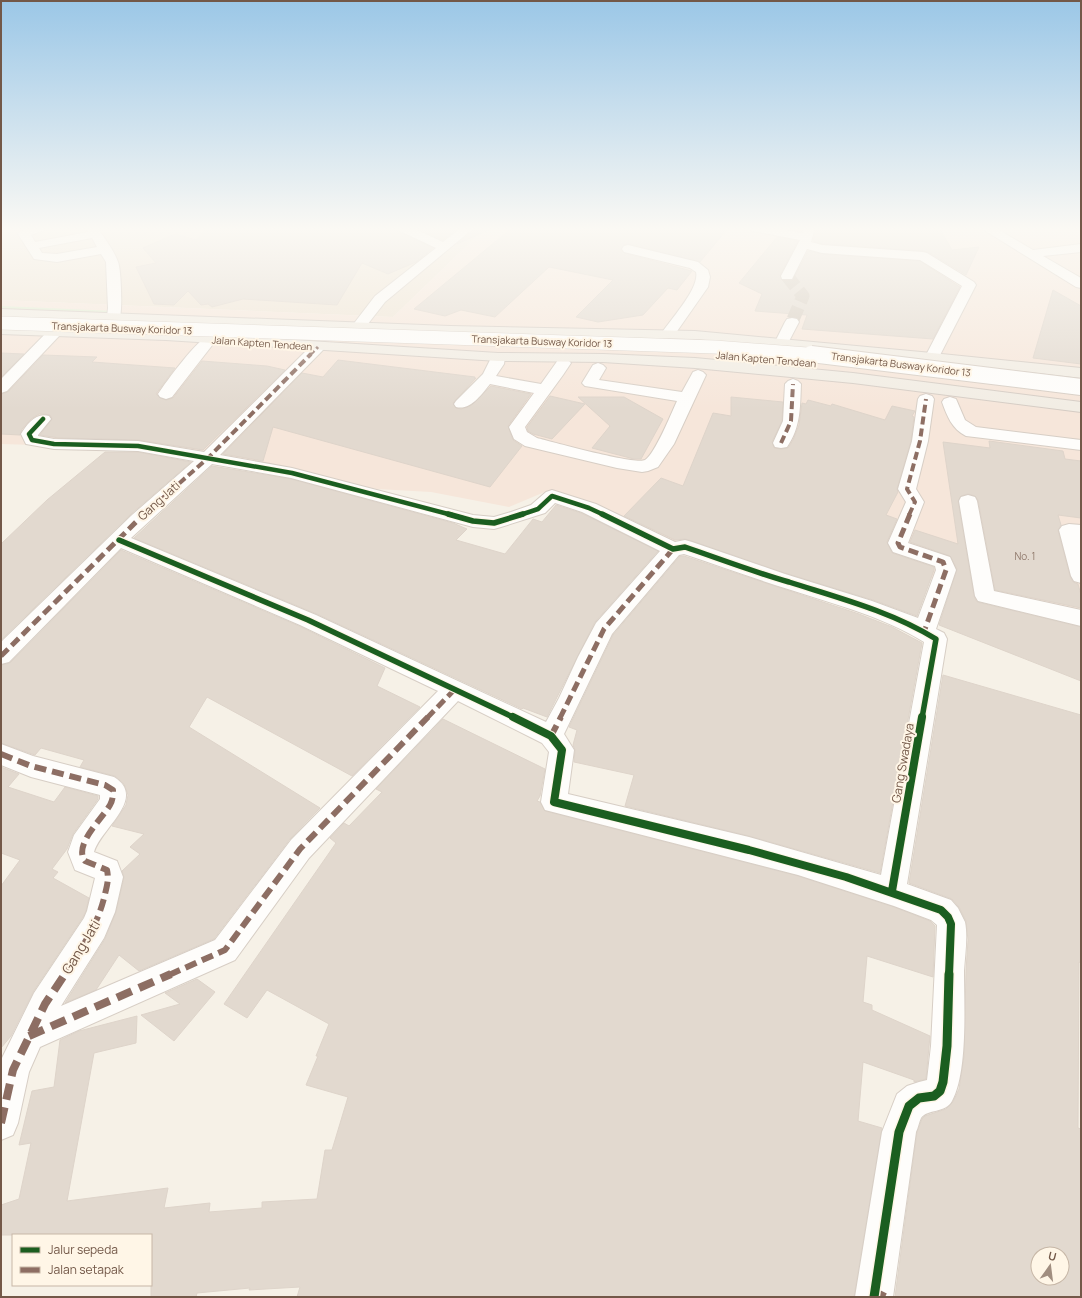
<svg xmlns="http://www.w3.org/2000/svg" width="1082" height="1298" viewBox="0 0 1082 1298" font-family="Manrope,sans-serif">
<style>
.residential{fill:#efe4d4}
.commercial{fill:#f6e6da}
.green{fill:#e1edd2}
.building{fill:#e2d9cf;stroke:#ded4ca;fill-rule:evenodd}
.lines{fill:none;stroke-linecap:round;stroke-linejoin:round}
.minor-tunnel{stroke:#d5cbbf;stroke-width:13;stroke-dasharray:13 6;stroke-linecap:butt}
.minor-casing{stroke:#d7cec5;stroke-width:2}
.major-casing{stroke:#d5ccc4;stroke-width:2}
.minor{fill:#fefdfb;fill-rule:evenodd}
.major{fill:#f2ede4;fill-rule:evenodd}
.minor-bridge-far1-casing{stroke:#d7cec5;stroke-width:14;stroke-linecap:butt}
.minor-bridge-casing{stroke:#d7cec5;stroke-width:18;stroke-linecap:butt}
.minor-bridge-far1{stroke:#fefdfb;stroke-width:13}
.minor-bridge{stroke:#fefdfb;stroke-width:16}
.quiet-far4{stroke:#8d6e63;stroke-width:3;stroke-dasharray:6 3;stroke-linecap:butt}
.quiet-far3{stroke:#8d6e63;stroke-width:4;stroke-dasharray:8 4;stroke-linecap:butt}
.quiet-far2{stroke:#8d6e63;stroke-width:5;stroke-dasharray:10 5;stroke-linecap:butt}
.quiet-far1{stroke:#8d6e63;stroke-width:6;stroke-dasharray:12 6;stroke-linecap:butt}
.quiet{stroke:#8d6e63;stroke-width:8;stroke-dasharray:16 8;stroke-linecap:butt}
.cycleway-far3-casing{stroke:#fff6e7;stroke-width:6}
.cycleway-far2-casing{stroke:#fff6e7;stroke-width:8}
.cycleway-far1-casing{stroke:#fff6e7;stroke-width:10}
.cycleway-casing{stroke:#fff6e7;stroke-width:12}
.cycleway-far3{stroke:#1b5e20;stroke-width:4.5}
.cycleway-far2{stroke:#1b5e20;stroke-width:5.5}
.cycleway-far1{stroke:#1b5e20;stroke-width:8}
.cycleway{stroke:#1b5e20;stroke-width:9}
.labels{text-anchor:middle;stroke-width:4;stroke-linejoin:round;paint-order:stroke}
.far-street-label{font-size:10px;fill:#735848;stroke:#fff6e7}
.number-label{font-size:10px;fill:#907a6c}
.street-label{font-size:12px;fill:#735848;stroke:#fff6e7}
.near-street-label{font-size:14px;fill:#735848;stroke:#fff6e7}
</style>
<rect width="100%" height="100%" fill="#f6f1e7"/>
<path class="residential" d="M1 227H486L393 317 1 300Z"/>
<path class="commercial" d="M486 227H1081V627L949 584 810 542 719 502 669 546 547 491 509 507 431 492 377 489 137 448 1 444V300L393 317Z"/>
<path class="green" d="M1 306 115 311 114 317 1 313Z"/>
<path class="building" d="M208 227H393L395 230 433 248 416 262 388 274 362 263 337 305 243 299 212 307 208 304 201 305 188 291 174 305 154 304 136 267 156 263 143 248 175 234 196 240Z
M414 227H459L443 240Z
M476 227H495L457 244 476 228Z
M513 227H729L700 262 628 244 623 245 621 250 624 253 692 271 677 290 668 288 643 315 598 322 576 317 613 280 549 267 495 317 461 310 445 316 414 309Z
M813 227H929L931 231H941L952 250 979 247 966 275 928 252 923 251 822 244 813 241 815 230Z
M777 237 798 241 780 275 782 280H793L808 251 822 254 920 261 960 287 933 339 802 329 807 315 755 311 762 294 739 283Z
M1053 290 1081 306V364L1033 358Z
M1 353 24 354 1 377Z
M43 355 97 357 92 362 175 368 156 394 160 398 166 400 173 398 202 361 267 366 285 370 203 450 138 440 59 438 40 435 52 419 50 415 45 414H39L31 419 22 429 20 435 1 434V394L8 392Z
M338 360 475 377 474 378H476L453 403 456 408 461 409 472 405 491 386 531 394 508 426 513 440 522 446 490 487 273 427 263 461 223 454 302 373 323 377Z
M550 396 585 404 552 439 533 434 528 431 527 427Z
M578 397H624L663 419 641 459H634L592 448 610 426Z
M731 397 783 402 782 421 772 442 774 448 781 449 788 448 793 440 799 425 802 403 806 404 808 400 831 406 832 404 885 420 892 406 915 411 912 416 914 417 911 441 897 489 898 492 886 515 897 519 887 542 892 553 934 567V570L917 616 873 600 785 573 692 541 685 539 675 540 624 516 661 478 683 486 713 413 731 416Z
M989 441 1063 451 1065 459 1081 461V518L1058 515 1061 525 1058 530 1070 576 1073 582 1078 584 1081 595V608L995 590 978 500 975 496 968 494 961 496 958 501 974 596 977 602 1081 627V681L939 625 957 569 950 556 910 542 915 530 958 544 943 442 990 448Z
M105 452H138L191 462 131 514 1 640V544L47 500Z
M212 466 291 479 453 523 467 529 456 540 505 554 533 519 542 522 556 505 581 513 658 551 595 622 547 717 523 708 522 709 317 614 134 538Z
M121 550 299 626 385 668 377 686 420 707 352 776 207 697 189 727 320 808 290 839 214 939 139 971 119 955 96 990 65 1003 105 939 116 912 124 877 122 871 140 854 130 847 144 834 112 826 126 805 128 795 124 784 115 776 80 767 84 760 41 748 35 755 1 743V665L10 663Z
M680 556H684L859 614 892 627 922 643 880 873 749 836 625 806 634 775 574 762 575 750 573 745 577 730 569 727 613 635Z
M943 675 1081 715V963L1079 962 1078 1128 1081 1129V1297H895L917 1132 922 1119 925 1116 946 1109 953 1102 959 1089 964 1056 966 971 968 940 966 921 959 907 952 899 909 883ZM1038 1254H1062V1278H1038Z
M443 719 545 769 540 796 537 801 540 802 545 811 798 876 894 907 930 921 935 926 933 977 867 956 863 1002 872 1005V1010L930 1036 926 1079 914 1082V1080L863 1062 858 1121 882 1128 854 1297H297L300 1287 249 1290 250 1288 197 1293 196 1297H151V1235H1V1205L19 1199 31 1143 19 1145 32 1091 54 1087 60 1040 79 1031 137 1016 136 1043 94 1053 67 1201 168 1188 164 1208 210 1203 209 1212 262 1208V1202L317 1199 325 1150H332L348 1097 306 1085 318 1056H316L329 1024 267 990 247 1018 224 1004 336 843 330 838 344 823 349 826 382 792 376 789Z
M1 767 19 774 8 787 54 802 65 787 98 796V799L73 834 67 849 52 869 58 872 53 878 89 898 86 911 83 917 33 992 11 1036 1 1048V886L20 860 1 853Z
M197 979 215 992 174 1041 141 1015 180 1004 165 993Z"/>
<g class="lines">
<path class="minor-tunnel" d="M787 276 803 296 792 322"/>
<g class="minor-casing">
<path id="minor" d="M27 227H49L47 229 31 235 35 242 88 232 85 227H97C104 238 114 250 118 262 121 269 123 314 119 320L114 321 109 320 107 317 108 308 106 262 101 254 57 262 34 259 18 234ZM92 238 97 247 57 254 42 253 39 248Z
M394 227H410L443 242 462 227H475L385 302 364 329 359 330 354 329 352 326 375 296 436 248 396 229Z
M747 227H771L802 233 804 227H811L814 230 811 242 822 245 923 252 927 253 974 282 976 285 939 357 937 360 932 361 927 360 925 357 962 286 920 260 822 253 807 249 792 279H782L781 276 800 240 753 231 749 229Z
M979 227H994L1033 250 1081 244V252L1043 256 1081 278V288L1076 287Z
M628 245 698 262 708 270 710 277 708 287 673 337 668 338 663 337 661 334C670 320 700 288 696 272L690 268 624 252 622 249 624 246Z
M792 318 797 319 799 322 787 345 782 346 777 345 775 342 785 322 787 319Z
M55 328 60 329 62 332 60 335 7 391 1 393V379L50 329Z
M210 335 215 336 217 339 172 397 166 399 160 397 158 394C166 382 198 338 210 335Z
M318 343 323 344 325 347 323 350 220 455 292 468 473 515 494 517 511 512 531 505 546 492 552 490 596 504 675 542 685 540 692 542 785 574 872 601 918 618 936 570 935 566 893 552 888 543 906 502 898 489 912 441 918 399 920 396 926 394 932 396 934 399 928 441 916 489 924 502 908 543 950 557 956 570 936 629 944 633 947 639 907 884 951 900 958 908 965 922C968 937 965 955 964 971 964 1005 968 1072 952 1101 946 1113 927 1109 921 1118 919 1122 918 1128 916 1132L893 1297H855L882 1132 897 1094 907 1086 919 1082 927 1080 931 1046 937 925 931 920 894 906 798 875 545 810 541 802 549 752 542 743 458 701 309 858 235 960 40 1047 29 1072 18 1123 13 1135 1 1140V1060L34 993 84 918 87 911 95 878 75 870 68 852 74 835 100 799V795L31 777 1 765V744L33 756 114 777C148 798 100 829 94 852L117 861 123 877 115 912 104 938 61 1006 215 940 291 840 438 691 300 625 121 548 9 662 1 664V642L132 515 194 461 138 451 54 449 26 444 21 434C27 424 36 412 49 416L51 419 38 435V436L54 439 138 441 204 452 313 344ZM212 464 291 478 473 527 494 529 501 527 545 513 555 503 582 512 660 551 596 623 578 657 559 698 546 722 316 615 131 538ZM684 554C720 566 755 579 791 590 837 605 884 617 924 642L881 875 749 837 568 794 574 750 564 734 612 634 679 555Z
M498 353 503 354 505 357 504 364 496 376 541 384 558 360 563 358 568 360 571 363 563 375 525 427 527 432 537 438C553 442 635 465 645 460 655 454 671 414 677 401L585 386 582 383 593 365 598 363 603 365 606 368 599 380 682 392 693 372 698 370 703 372 706 375 674 444 658 467 648 471 642 472 617 468 525 446 514 439 509 427 534 393 490 384C482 394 470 411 456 407L454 404 456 401 483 374 493 354Z
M793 379 798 381 801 384C800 407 801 427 787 447L781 448 775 447 773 443 783 421 785 384 788 381Z
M950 397 956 399 965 420 976 427 1081 440V450L966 436C952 429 947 416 942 402L944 399Z
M968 495 975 497 977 501 994 591 1081 610V626L978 601 975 596 959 501 961 497Z
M1069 524 1081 525V583L1074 581 1071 576 1059 530 1062 526Z"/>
</g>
<g class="major-casing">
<path id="major" d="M1 309 450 326 695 331 932 353 1081 368V378L932 361 695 339 450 334 1 317Z
M1 326 166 332 498 353 603 354 695 358 853 373 1081 402V412L853 383 695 368 603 362 498 361 166 340 1 334Z"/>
</g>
<use href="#minor" class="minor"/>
<use href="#major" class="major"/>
<g class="minor-bridge-far1-casing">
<path id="minor-bridge-far1" d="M1 323 715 347 820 355"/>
</g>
<g class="minor-bridge-casing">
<path id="minor-bridge" d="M811 354 1081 387"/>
</g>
<use href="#minor-bridge-far1" class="minor-bridge-far1"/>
<use href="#minor-bridge" class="minor-bridge"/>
<path class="quiet-far4" d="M310 355 318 347"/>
<path class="quiet-far3" d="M781 443 791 421 793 384
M143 515 207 459 311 354
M909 515 915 502 907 489 920 441 926 399"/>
<path class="quiet-far2" d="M910 514 898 543 900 547 943 562 946 570 924 632
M1 656 144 514
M427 718 455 689
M560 718 604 629 673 549"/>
<path class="quiet-far1" d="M551 736 561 717
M1 754 31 766 105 785 113 790C113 795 113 800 110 805 102 819 73 845 85 861L107 870C109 879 107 886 105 894 98 926 81 948 64 975
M169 975 225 950 300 849 428 717"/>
<path class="quiet" d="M29 1036 171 974
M1 1123 13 1070 45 1004 65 974
M875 1292 885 1297"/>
<g class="cycleway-far3-casing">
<path id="cycleway-far3" d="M43 419 29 434 32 440 54 444 138 446 292 473 452 515
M520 515 538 509 552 496 589 508 604 515"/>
</g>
<g class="cycleway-far2-casing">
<path id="cycleway-far2" d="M448 514 473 521 494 523 523 514
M602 514 673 549 685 547C720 559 754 572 789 582 839 598 890 611 936 639L922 718
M119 540 308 620 515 718"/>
</g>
<g class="cycleway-far1-casing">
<path id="cycleway-far1" d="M513 717 551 736 562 750 554 802 749 850 846 877 941 910 948 917 951 924 949 975
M892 891 922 717"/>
</g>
<g class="cycleway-casing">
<path id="cycleway" d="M874 1297 899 1132 909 1106 919 1098 934 1096 940 1091 943 1082 947 1046 949 974"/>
</g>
<use href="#cycleway-far3" class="cycleway-far3"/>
<use href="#cycleway-far2" class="cycleway-far2"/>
<use href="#cycleway-far1" class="cycleway-far1"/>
<use href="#cycleway" class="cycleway"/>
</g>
<linearGradient id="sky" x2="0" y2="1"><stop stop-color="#9bc7e7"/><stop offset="0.56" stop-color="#fbf9f4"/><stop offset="1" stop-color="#fbf9f4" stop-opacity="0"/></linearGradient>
<rect width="1082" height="409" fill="url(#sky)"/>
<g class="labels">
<g class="far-street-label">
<text transform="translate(122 328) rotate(2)" y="4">Transjakarta Busway Koridor 13</text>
<text transform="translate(542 341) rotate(2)" y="4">Transjakarta Busway Koridor 13</text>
<text transform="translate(262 343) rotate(4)" y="4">Jalan Kapten Tendean</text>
<text transform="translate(766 359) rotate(5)" y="4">Jalan Kapten Tendean</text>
<text transform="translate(901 364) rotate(7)" y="4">Transjakarta Busway Koridor 13</text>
</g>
<g class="number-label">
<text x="1025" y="560">No. 1</text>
</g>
<g class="street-label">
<text transform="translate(159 501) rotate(-42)" y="4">Gang Jati</text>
<text transform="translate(903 763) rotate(-80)" y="4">Gang Swadaya</text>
</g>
<g class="near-street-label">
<text transform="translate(81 947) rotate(-59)" y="5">Gang Jati</text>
</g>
</g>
<rect width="1082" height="1298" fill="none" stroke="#735848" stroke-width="4"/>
<rect x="12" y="1234" width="140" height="52" fill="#fff6e7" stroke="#c7b7a7"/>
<rect x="20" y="1247" width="20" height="6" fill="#1b5e20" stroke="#c7b7a7"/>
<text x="48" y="1254" font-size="12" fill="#735848">Jalur sepeda</text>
<rect x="20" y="1267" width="20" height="6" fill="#8d6e63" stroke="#c7b7a7"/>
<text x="48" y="1274" font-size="12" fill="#735848">Jalan setapak</text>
<g transform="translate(1050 1266) rotate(14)"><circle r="19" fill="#fff6e7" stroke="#c7b7a7"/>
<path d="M0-3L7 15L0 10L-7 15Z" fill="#a18e80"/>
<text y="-6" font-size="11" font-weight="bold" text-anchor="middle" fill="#735848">U</text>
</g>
</svg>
